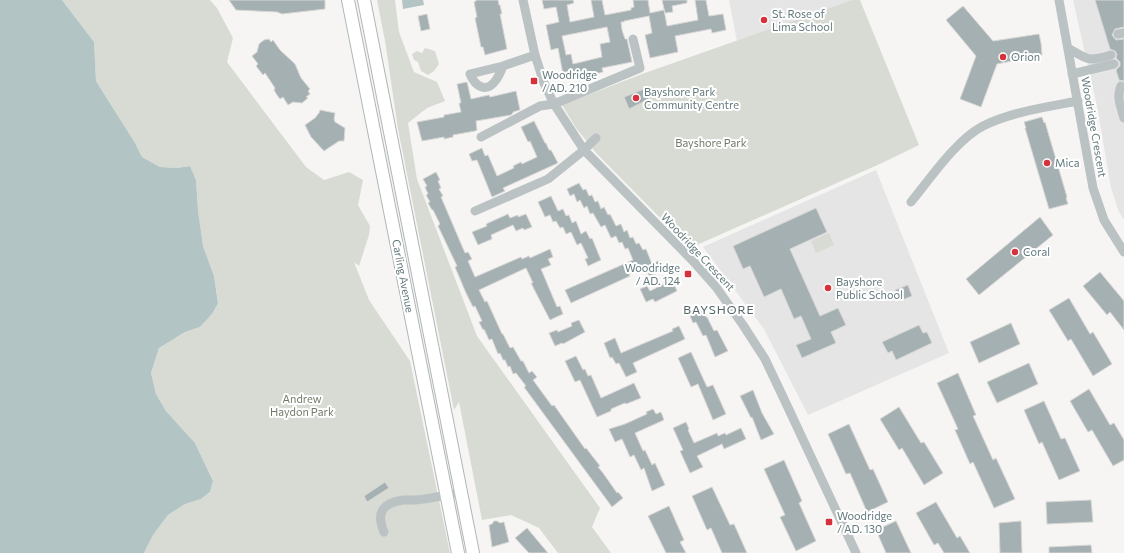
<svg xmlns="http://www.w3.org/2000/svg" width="1124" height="553" viewBox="0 0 1124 553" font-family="Commissioner,sans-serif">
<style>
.built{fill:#e4e5e4}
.green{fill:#d8dbd3}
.water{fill:#b2c4c3}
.building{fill:#a5b0b2;stroke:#d8d7d6;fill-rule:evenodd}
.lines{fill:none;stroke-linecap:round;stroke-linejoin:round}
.major-casing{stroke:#afb6b8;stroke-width:14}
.minor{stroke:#bbc2c3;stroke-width:9}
.major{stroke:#fff;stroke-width:12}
.poi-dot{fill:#d7323b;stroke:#fff;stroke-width:1.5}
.labels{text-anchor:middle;stroke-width:4;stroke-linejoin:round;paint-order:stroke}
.poi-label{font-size:11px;fill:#63797c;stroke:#fff;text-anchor:start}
.street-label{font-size:11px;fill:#63797c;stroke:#fff}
.park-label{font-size:11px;fill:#6f7a66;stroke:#fff}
.neighbourhood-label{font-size:12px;letter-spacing:1px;fill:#556568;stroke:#fff}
</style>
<rect width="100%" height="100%" fill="#f6f5f3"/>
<path class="built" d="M729 0H852L737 41Z
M1073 0H1124V220L1119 212 1111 188 1098 111Z
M876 170 949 353 808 415 764 329 703 247Z"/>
<path class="green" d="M62 0H210L217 8 233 38 227 62 306 167 324 180 349 172 363 180 358 205 370 226 369 235 359 266 354 262 369 300 410 361 450 553H144L153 535 168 515 185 504 201 499 210 492 213 481 195 443 166 411 156 394 151 373 159 348 185 332 200 327 212 314 218 302 214 276 203 246 198 210 196 180 190 166 177 168 160 167 142 157 135 143 96 81 94 42Z
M377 0H395L399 32 414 72 437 82 445 101 427 108 408 123 417 179 477 336 600 508 592 527 611 553H558L539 528 511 515 482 520 459 402 454 410 398 129 385 41Z
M852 0H860L919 145 882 163 690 248 597 154 576 128 562 105 642 74Z
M425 48 435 51 439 64 434 71 428 75 421 71 418 62 414 60 412 54 417 51 422 53Z
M829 233 834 245 816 253 811 241Z"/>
<path class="water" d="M0 0H62L94 42 96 81 135 143 142 157 160 167 177 168 190 166 196 180 198 210 203 246 214 276 218 303 212 314 200 327 185 332 159 348 151 373 156 394 166 411 195 443 213 481 210 492 201 499 185 504 168 515 153 535 144 553H0Z
M402 0H423L424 5 403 9Z"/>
<path class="building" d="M229 0H325V9L282 14 277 12 236 10Z
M476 0H498L499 5H500L502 14H500L507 49 485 55 483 47H481L475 18 477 17 474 2 476 1Z
M542 0H573L574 3 567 5 570 22 594 17 591 0H602L605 15 631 10V8L634 7 633 0H648L650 13 664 10 667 26 698 20 695 0H706L709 16 723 14 726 30 712 33 711 29 675 36 678 52 650 58 645 35 652 33 649 16 624 21V22H621L622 30 625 39H627L632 62 602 68 603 72 587 76V79L577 81 576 77 564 79 558 48 551 50 546 25 559 22 556 7 544 9ZM607 27 610 42 600 44 602 57 573 64 571 54 566 55 562 36Z
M662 0H687V3L672 6 673 12 665 13Z
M1095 0H1124V27L1115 29 1112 35 1116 40 1124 39V81L1119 80 1116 70 1120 66V62L1116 58 1117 54 1115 51 1110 49Z
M963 6 993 41 1039 34 1041 43 1042 55 997 64 981 107 960 99 976 56 946 20Z
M427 14 430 29 421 31 418 16Z
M269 39 271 42 273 40 280 50 295 64 301 78 310 89 308 91 310 94 306 97 308 98 302 103 293 102 288 105 283 97 280 99 277 95 274 90 275 88 265 73 263 75 256 66 258 64 252 56 257 52 259 44 264 40Z
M467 82 471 99 489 95 490 97 516 91 520 110 513 112V113L511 115 476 121 477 130 475 131 453 135V137L444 139V137L422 141 417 122 444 117V115L461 112 459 103H461L457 84Z
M644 89 649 99 629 109 624 97Z
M320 110 335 113 334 119 335 122 345 128 344 141H339L324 151 311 137 305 125 315 118 319 113Z
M1042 117 1044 123 1045 122 1067 197 1066 198 1068 204 1049 209 1025 128H1026L1024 122Z
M534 121 545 143H546L549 150H551L558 163 503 188 505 191 492 197 477 160 472 161 469 154 482 148 485 156 488 155 497 176 514 168 513 166 521 162 522 164 537 157 530 141 528 142 521 127Z
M436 172 440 180 438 181 441 188 439 189 443 196 441 197 465 253 468 252 472 259 468 261 475 277 521 257 522 259 529 256 530 258 550 249 553 257 548 259 551 265 541 269 557 307 560 306 563 314 550 320 535 291 531 283H533L526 268 479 290 485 302 487 301 502 334H503L510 348 513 347 521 361H523L529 373 532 371 537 377 533 380 552 406 554 405 585 449 586 448 600 466 598 467 603 473 617 493 618 492 623 498 612 507 524 387 526 386 516 373 513 374 510 366 508 367 505 360H503L500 353 498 354 492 339 489 340 484 329 483 330 479 322 482 321 475 306 473 307 466 293 455 267 457 266 438 226 440 224 433 210H432L428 203 430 202 426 195 428 194 425 187 427 186 423 179Z
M579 183 583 190 586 189 589 196 592 195 595 202 598 201 601 209 604 207 608 215 610 214 616 226 621 224 624 232 627 230 630 238 633 237 636 244 639 243 643 250 646 249 652 264 658 261 661 269 659 270 660 272 649 276 645 267 629 274 630 276 571 303 565 290 633 260 628 248 625 249 622 242 619 243 616 236 611 238 605 225 601 227 593 213 590 214 587 206 584 208 580 200 577 202 574 194 570 196 567 189Z
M551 196 558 211 563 209 566 216 569 215 572 223 576 221 581 234 586 231 590 239 592 238 601 260 588 266 585 259 588 258 581 243 577 245 571 232 566 234 563 227 560 228 556 221 553 222 550 215 545 217 538 202Z
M816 208 827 232 790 249 820 316 838 308 846 325 831 332 836 343 802 358 796 345 811 339 801 316 794 319 781 289 764 297 750 266 743 269 733 246Z
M508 214 510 218 518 215V217L526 214 532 227 524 230 523 228 516 231 513 225 491 235 492 239 478 245 472 232 487 226 486 224Z
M1040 217 1053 235 979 295 966 279Z
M1100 272 1124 301V330L1110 312 1107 315 1083 286Z
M671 278 677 291 655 302 653 299 646 302 640 289 647 286 650 291 664 284 663 282Z
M908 285 912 296 900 301 895 290Z
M1069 298 1090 334 1093 332 1112 364 1093 376 1071 339 1068 341 1049 310Z
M702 310 706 317H707L714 331 717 330 728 351 715 357 706 335 703 336 696 322 693 323 690 316Z
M579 320 585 332 563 344 562 343 555 346 549 333 557 330 558 332 572 326 571 323Z
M1011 323 1020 344 979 363 970 342Z
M919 325 923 333 927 332 932 343 896 360 892 351 888 353 882 342Z
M679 326 685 339 633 363 637 372 626 377 619 363 616 364 612 357 610 358 604 343 615 338 621 353 673 331 672 329Z
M691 352 707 387 713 385 726 414 713 420 698 384 691 387 678 358Z
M576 356 583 370 585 369 588 376 591 375 601 398 634 383 641 398 626 404 625 403 611 409V411L597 417 580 380 575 382 565 361Z
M1029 363 1038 384 997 403 987 382Z
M958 373 976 415 973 416 993 460 996 458 1015 499 994 508 973 462 970 464 955 430 958 429 937 383Z
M1089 389 1110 425 1114 423 1124 440V460L1113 466 1092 430 1088 432 1070 401Z
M753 390 762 413 774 434 761 440 752 417 751 418 740 396Z
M1044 401 1061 439 1065 438 1080 471 1059 480 1042 442 1039 444 1024 410Z
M899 407 921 443 924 442 943 473 924 485 902 448 899 450 880 419Z
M653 409 656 414 661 412 664 420 635 433 643 451 645 450 652 465 655 463 665 485 652 491 644 468 641 470 634 455 630 457 622 439 615 442 609 429 625 424 647 414 646 412Z
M686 422 689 429 688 430 694 443 717 433 718 436 725 433 726 435 741 428 746 439 724 449 722 444 697 456 703 467 690 473 680 451 683 450 673 428Z
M849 424 870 470 873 469 888 502 867 512 850 473 846 474 828 434Z
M784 460 802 501 799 503 816 541 796 551 780 517 785 515 764 469Z
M385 482 389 488 367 502 364 496Z
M712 487 730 525 734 524 747 553H722L711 528 707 530 692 496Z
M1091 500 1093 522 1047 524 1046 502Z
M936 502 957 538 960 536 970 553H944L938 543 934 545 916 513Z
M669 506 684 540 680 542 686 553H666L648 516Z
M494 521H497L500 523 504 522 509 542 492 547 489 525 492 524Z
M896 521 911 553H886L876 530Z
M1021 521 1022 553H1000L999 523Z
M527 528 548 553H529L515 538Z
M1091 545 1092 553H1049V547Z"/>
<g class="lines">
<g class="major-casing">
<path id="major" d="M348 0 458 553
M364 0 473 553"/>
</g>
<path class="minor" d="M523 0 535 55 544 83 554 104 584 150 693 261 716 287 743 325 765 359 784 399 856 553
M1059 0 1093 188 1104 220 1124 252
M1118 34 1124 33
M1068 48C1088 60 1088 62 1111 55
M503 66C501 71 499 76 496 80 486 94 475 86 470 74L503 66 535 55
M1072 74 1114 64
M1121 86C1116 97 1121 107 1124 118
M481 137 540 106 554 104 640 68 633 39
M911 202C930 179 956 140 983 126 1011 112 1046 107 1078 101
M475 211 548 179 584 150 596 138
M384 532C376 513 382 503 403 500 407 500 411 500 415 500 430 499 446 495 461 492"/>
<use href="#major" class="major"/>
</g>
<g class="poi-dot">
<circle cx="764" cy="20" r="4"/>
<circle cx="1003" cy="57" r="4"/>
<rect x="530" y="77" width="8" height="8" rx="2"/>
<circle cx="636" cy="98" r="4"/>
<circle cx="1047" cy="163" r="4"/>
<circle cx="1015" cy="252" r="4"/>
<rect x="684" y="270" width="8" height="8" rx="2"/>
<circle cx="828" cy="288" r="4"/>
<rect x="825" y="518" width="8" height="8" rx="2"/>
</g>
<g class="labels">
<g class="poi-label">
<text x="772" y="18">St. Rose of<tspan x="772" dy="13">Lima School</tspan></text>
<text x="1011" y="61">Orion</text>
<text x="542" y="79">Woodridge<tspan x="542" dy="13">/ AD. 210</tspan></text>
<text x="644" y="96">Bayshore Park<tspan x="644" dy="13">Community Centre</tspan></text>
<text x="1055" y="167">Mica</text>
<text x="1023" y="256">Coral</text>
<text x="680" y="272" text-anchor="end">Woodridge<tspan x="680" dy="13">/ AD. 124</tspan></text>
<text x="836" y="286">Bayshore<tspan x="836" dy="13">Public School</tspan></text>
<text x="837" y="520">Woodridge<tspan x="837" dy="13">/ AD. 130</tspan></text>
</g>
<g class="street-label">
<text transform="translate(1094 127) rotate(80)" y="4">Woodridge Crescent</text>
<text transform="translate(698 252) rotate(47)" y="4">Woodridge Crescent</text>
<text transform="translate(403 276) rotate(79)" y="4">Carling Avenue</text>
</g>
<g class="park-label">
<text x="711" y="147">Bayshore Park</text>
<text x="302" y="403">Andrew<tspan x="302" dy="13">Haydon Park</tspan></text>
</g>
<g class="neighbourhood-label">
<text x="719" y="314">BAYSHORE</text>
</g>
</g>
</svg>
